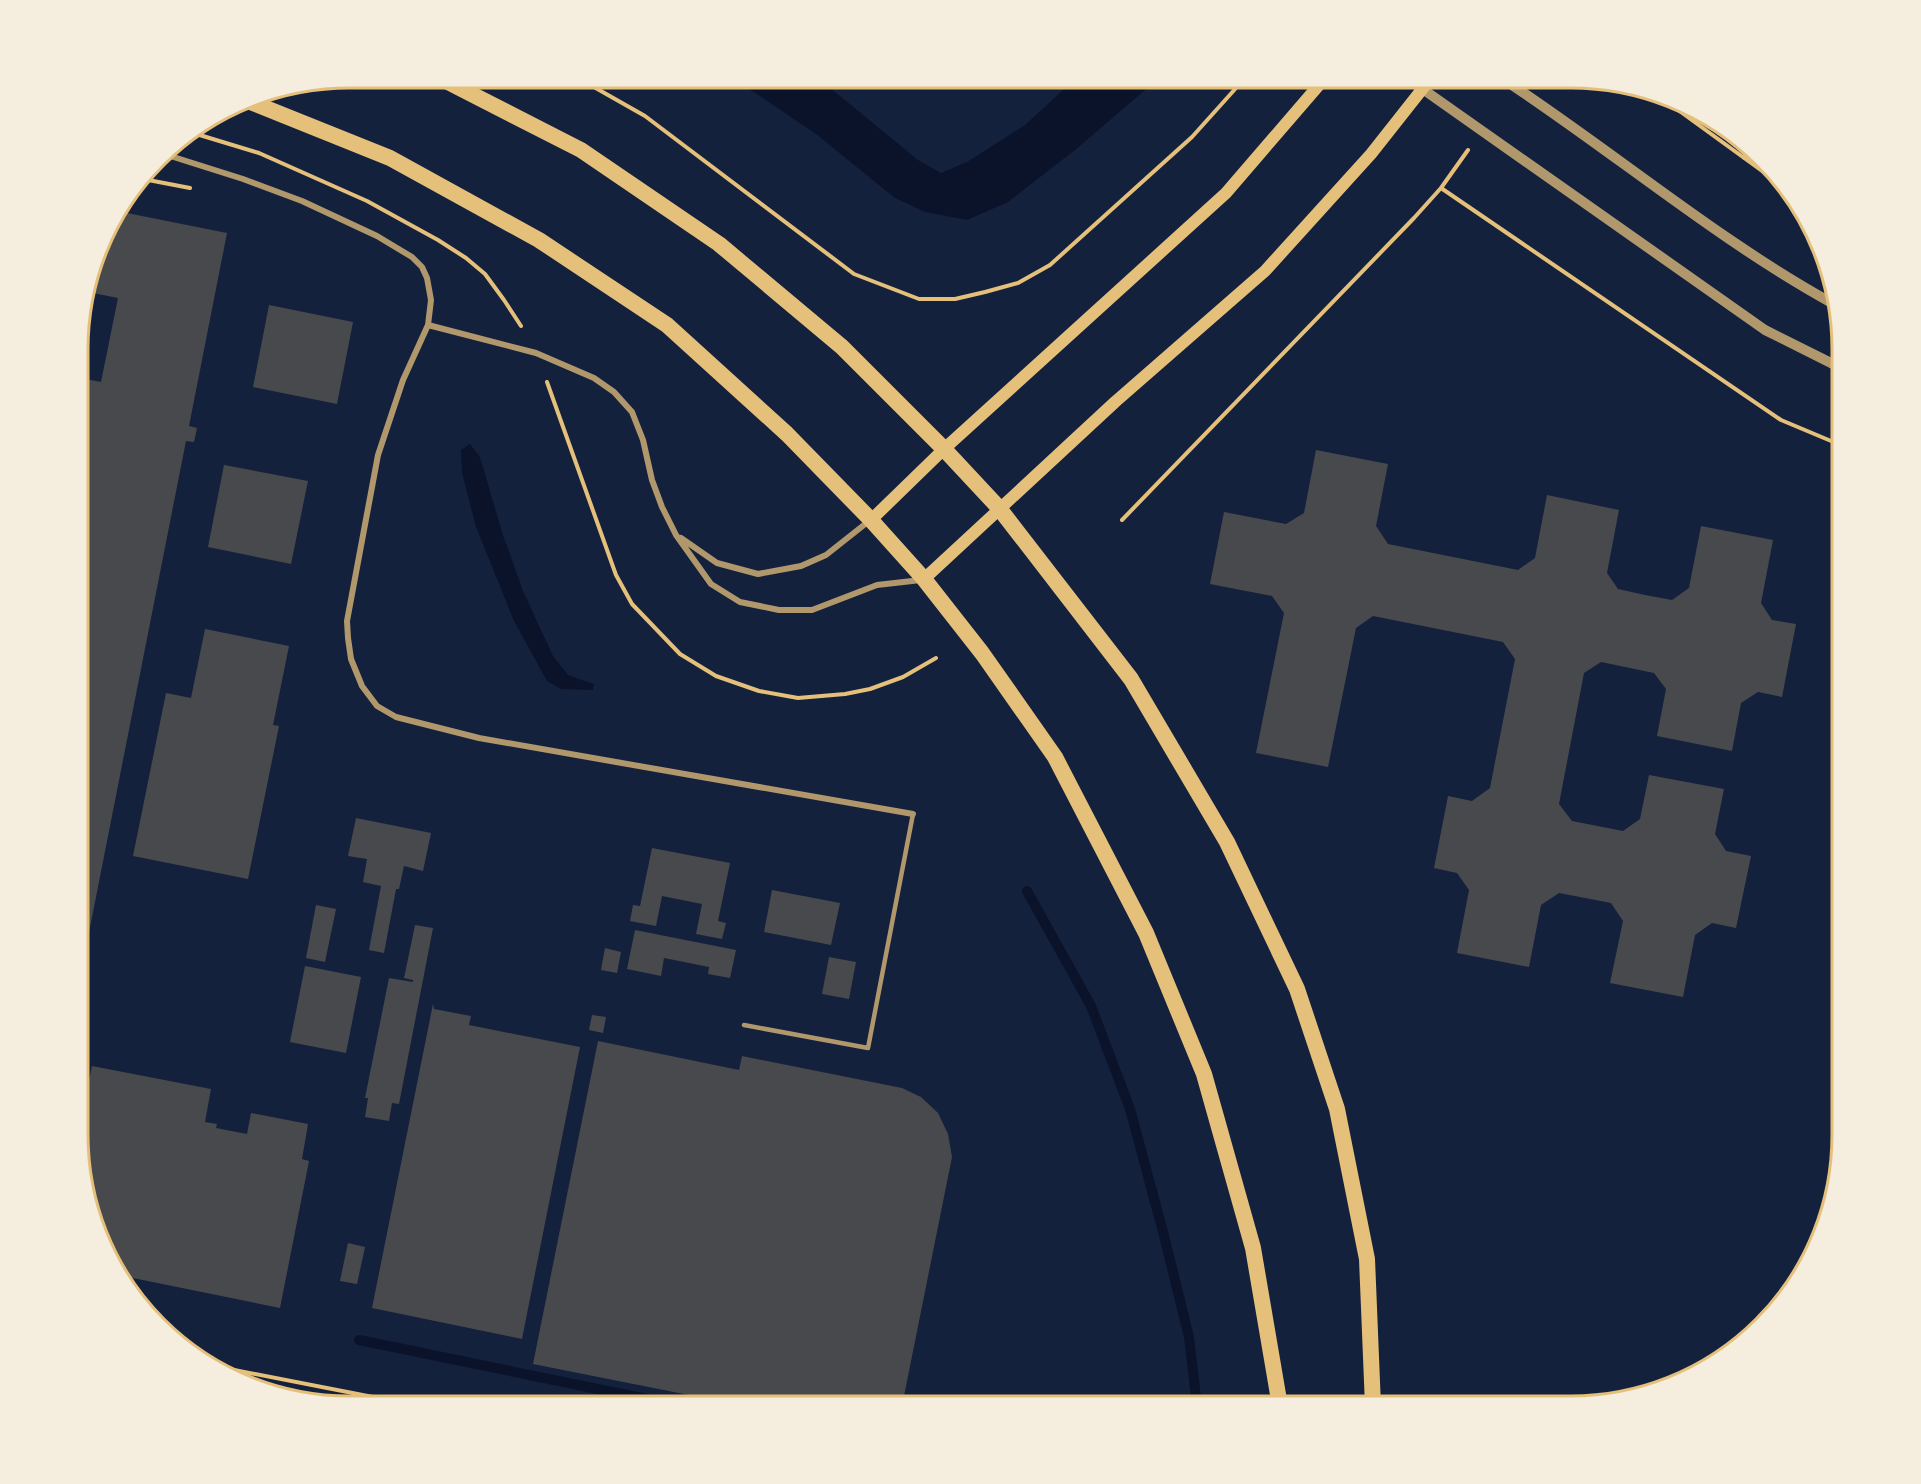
<svg xmlns="http://www.w3.org/2000/svg" width="1921" height="1484" viewBox="0 0 1921 1484" font-family="'Space Grotesk',sans-serif">
<style>
.water{fill:#0b132b}
.lines{fill:none;stroke-linecap:round;stroke-linejoin:round}
.stream{stroke:#0b132b;stroke-width:10}
.building{fill:#48494c}
.path{stroke:#e5c07b;stroke-width:4}
.service{stroke:#b1986c;stroke-width:4.5}
.minor{stroke:#b1986c;stroke-width:6}
.tertiary{stroke:#b1986c;stroke-width:10}
.secondary{stroke:#e5c07b;stroke-width:12}
.trunk{stroke:#e5c07b;stroke-width:16}
.rim{fill:none;stroke:#e5c07b;stroke-width:3}
</style>
<rect width="100%" height="100%" fill="#14213d"/>
<path class="water" d="M733 78H818L918 160 941 173 967 162 1025 125 1076 78H1159L1075 150 1008 202 967 220 925 212 895 198 816 134Z
M470 444 480 457 502 532 523 591 553 656 568 675 594 684 593 690 561 689 547 681 514 621 476 527 462 473 461 450Z"/>
<g class="lines">
<path class="stream" d="M1027 891 1091 1006 1130 1109 1163 1232 1189 1337 1197 1406
M359 1340 681 1406"/>
</g>
<path class="building" d="M117 211 227 233 189 426 197 428 194 442 186 441 80 978V378L101 382 118 298 88 292 114 214Z
M269 305 353 322 337 404 253 387Z
M1316 450 1388 464 1376 526 1388 544 1518 570 1535 558 1547 495 1619 510 1607 573 1618 589 1645 595 1672 600 1689 588 1701 526 1773 540 1761 603 1772 620 1796 624 1782 697 1758 692 1741 703 1732 751 1657 736 1666 689 1654 673 1601 662 1584 673 1559 804 1572 821 1623 831 1640 819 1649 775 1724 789 1715 834 1726 851 1751 856 1736 928 1712 923 1695 935 1683 997 1610 983 1623 921 1611 903 1580 897 1559 893 1541 905 1529 967 1457 953 1469 890 1457 873 1434 868 1448 796 1472 801 1490 788 1515 659 1503 642 1373 616 1356 628 1328 767 1256 753 1284 613 1272 596 1210 584 1224 512 1286 524 1304 513Z
M224 465 308 481 291 564 208 547Z
M205 629 289 646 273 725 279 726 248 879 133 856 166 693 191 698Z
M356 818 431 833 423 871 404 866 399 889H396L384 953 369 950 381 886 363 882 367 859 348 856Z
M652 848 730 863 718 921 726 923 722 939 696 934 702 904 662 896 656 926 630 921 633 905 640 906Z
M772 890 840 903 831 945 764 932Z
M316 905 336 909 325 962 306 958Z
M415 925 433 928 399 1104 392 1103 389 1121 365 1117 368 1098H365L389 978 413 982V980L404 978Z
M635 930 736 950 730 978 708 974 709 967 664 958 661 976 627 969Z
M605 948 621 952 617 973 601 970Z
M829 957 856 962 849 999 822 994Z
M305 966 361 977 346 1053 290 1042Z
M433 1004 434 1009 471 1016 469 1025 580 1047 522 1339 372 1308Z
M592 1015 606 1017 603 1033 589 1030Z
M598 1041 739 1070 742 1056 902 1088 921 1097 938 1113 948 1134 952 1157 902 1406H744L533 1364Z
M92 1066 211 1089 205 1122 217 1124 216 1128 247 1134 251 1113 308 1124 302 1159 309 1161 280 1308 123 1276 106 1255 79 1152V1131Z
M348 1243 365 1247 357 1284 340 1281Z"/>
<g class="lines">
<path class="path" d="M578 78 645 116 854 274 919 299H955L985 292 1018 283 1050 265 1192 137 1245 78
M1656 94 1780 184
M193 133 259 153 367 201 438 240 466 258 485 274 504 300 521 326
M1744 158 1752 148
M143 179 190 188
M1441 188 1781 420 1843 446
M547 382 616 575 632 604 680 654 716 676 759 691 798 698 845 694 870 689 903 677 936 658
M1122 520 1414 218 1441 188 1468 150
M214 1366 414 1405"/>
<path class="service" d="M744 1025 868 1048 913 814"/>
<path class="minor" d="M164 154 243 179 302 201 377 236 412 257 422 267 427 278 431 300 428 325 403 380 378 455 347 621 348 638 351 659 362 686 377 706 396 717 479 738 913 814
M428 325 536 353 594 378 614 392 632 412 643 440 652 480 662 507 676 535 711 584 740 602 779 610H812L877 585 921 580
M681 538 717 563 758 574 801 566 826 555 869 521"/>
<path class="tertiary" d="M1407 78 1765 330 1843 369
M1503 79C1614 152 1716 239 1832 303"/>
<path class="secondary" d="M871 520 944 449 1226 193 1325 78
M924 579 1115 402 1265 271 1371 154 1431 78"/>
<path class="trunk" d="M440 78 581 150 719 244 842 347 944 449 999 508 1131 679 1227 842 1297 989 1337 1109 1367 1259 1373 1406
M248 101 390 158 539 240 667 325 787 434 871 520 924 579 982 653 1055 757 1146 933 1204 1074 1253 1248 1280 1406"/>
</g>
<path d="M0 0H1921V1484H0ZM349 88H1571A261 261 0 0 1 1832 349V1135A261 261 0 0 1 1571 1396H349A261 261 0 0 1 88 1135V349A261 261 0 0 1 349 88Z" fill="#f5edde" fill-rule="evenodd"/>
<path class="rim" d="M349 88H1571A261 261 0 0 1 1832 349V1135A261 261 0 0 1 1571 1396H349A261 261 0 0 1 88 1135V349A261 261 0 0 1 349 88Z"/>
</svg>
